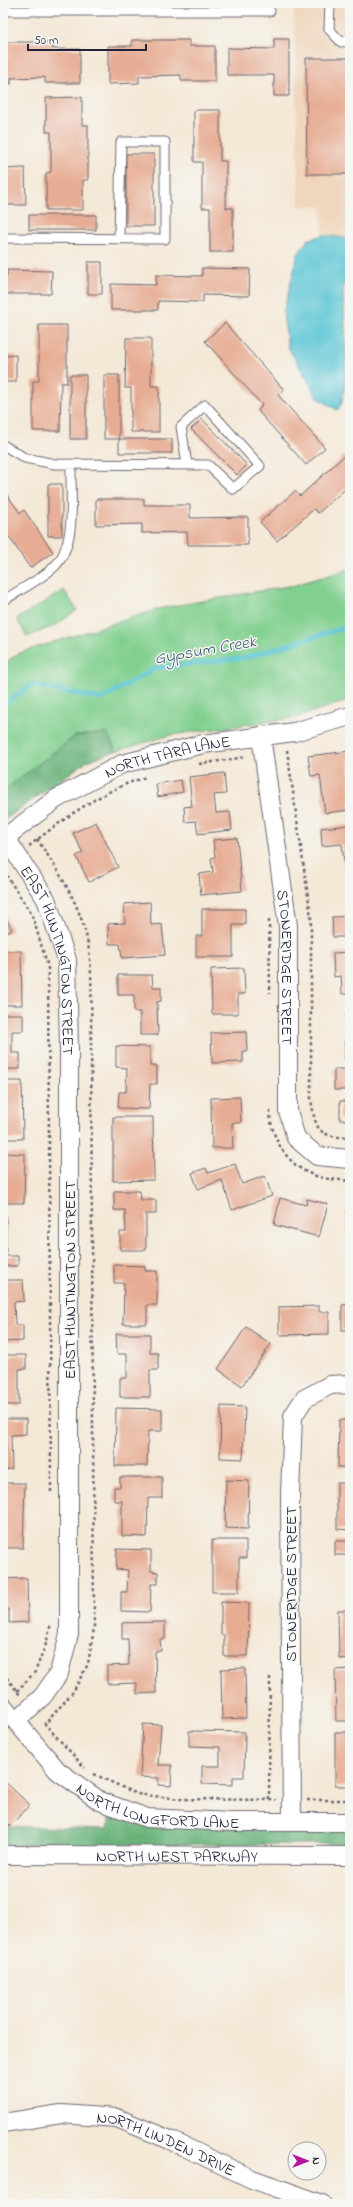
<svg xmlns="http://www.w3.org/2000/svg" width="353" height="2207" viewBox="0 0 353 2207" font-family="'Indie Flower',sans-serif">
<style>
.built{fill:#efd6bc}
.green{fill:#82d090;stroke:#527966}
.forest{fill:#69b27a;stroke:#466a5a}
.water{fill:#5bc6d5;stroke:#3e7488}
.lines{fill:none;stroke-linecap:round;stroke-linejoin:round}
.stream{stroke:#5bc6d5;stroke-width:4.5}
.building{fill:#e7ad94}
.lane-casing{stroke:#6c6771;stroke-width:11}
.street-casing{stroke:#6c6771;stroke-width:20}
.path{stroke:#6c6771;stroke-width:2.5;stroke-dasharray:3 3;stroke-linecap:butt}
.lane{stroke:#fff;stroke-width:9}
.street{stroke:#fff;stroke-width:18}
.labels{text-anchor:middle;stroke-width:3;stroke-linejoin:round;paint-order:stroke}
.street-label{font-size:16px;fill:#22223b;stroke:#f6f6f2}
.water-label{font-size:17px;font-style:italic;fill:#365b71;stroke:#f6f6f2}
</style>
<rect width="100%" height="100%" fill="#f6f6f2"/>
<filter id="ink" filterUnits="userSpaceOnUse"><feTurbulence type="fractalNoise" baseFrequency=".025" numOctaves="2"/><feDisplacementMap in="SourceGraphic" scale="8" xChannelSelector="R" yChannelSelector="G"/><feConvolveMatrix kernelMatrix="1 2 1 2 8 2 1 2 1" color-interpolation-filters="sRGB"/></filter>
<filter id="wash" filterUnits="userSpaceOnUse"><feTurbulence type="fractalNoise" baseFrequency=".012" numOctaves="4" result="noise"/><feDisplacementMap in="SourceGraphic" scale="16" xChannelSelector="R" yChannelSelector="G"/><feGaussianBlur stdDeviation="0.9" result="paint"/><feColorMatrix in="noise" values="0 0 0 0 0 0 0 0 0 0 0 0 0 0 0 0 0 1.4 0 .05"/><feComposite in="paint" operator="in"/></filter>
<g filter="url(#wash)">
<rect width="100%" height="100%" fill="#f4e8d6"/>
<path class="built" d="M294 3H350V376L345 238 323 235 321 207 299 206Z"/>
<path class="green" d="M350 569V700L294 718 171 735 116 751 107 733 3 791V664L19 653 162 608 295 585Z
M64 590 77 610 56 625 27 637 17 619Z"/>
<path class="forest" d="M107 733 116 751 87 761 3 821V791L75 736Z
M109 1815 152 1827 350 1828V1844L3 1845V1826L108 1829Z"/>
<path class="water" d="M323 235 350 239V274L347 275 343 289C344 310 352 399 337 410L318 398 288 347 283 314 298 254 308 240Z"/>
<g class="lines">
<path class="stream" d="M3 705 31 685 101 699 156 668 244 658 350 626"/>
</g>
<g id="blocks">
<path class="building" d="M274 39H289V96H274V75H227V48L274 49Z
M132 40H189V46H215V81H181V75L139 76V83L108 84V46H132Z
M3 42H53V49H80V83H45V77L11 78V84H3Z
M306 58H350V174H307Z
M82 97V125H88V180H83V210H46V173L51 172V132H46V98Z
M194 110H220V161H226V208H233V252H210V208H202V162H194Z
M126 154H154V226H126Z
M25 168 26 205H3V169Z
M29 215H96V230H29Z
M88 262H102V294H88Z
M202 268 250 269 249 296 203 295V302L158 301V310H111V284L156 285V275L202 276Z
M7 270 52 271 51 294H3V277H7Z
M225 323 284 390 278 395 325 448 306 465 258 411 262 405 205 341Z
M39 325H67V383H61L60 431H33V381H39Z
M126 338H151V386H159V432H131V388H125Z
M16 355V382H3V356Z
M70 375H86V439H70Z
M104 375H119V439H104Z
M202 419 247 465 237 475 191 429Z
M119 439H172V453H119Z
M344 456 350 463V485L318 513 314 509 277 541 260 522 295 491 300 496Z
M48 484H62V536H48Z
M3 489 20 513 24 510 53 552 30 568 3 528Z
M96 499H144V505H190V518L248 517V545H188L187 532 142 533V524L96 525Z
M350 751V810L325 813 320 775 311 776 308 756Z
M224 773 226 794 214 795 216 813 230 812 232 830 198 834 196 821 185 822 184 807 192 806 189 777Z
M181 780 183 792 158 797 156 784Z
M96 822 118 867 89 882 76 856 83 853 73 833Z
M350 825V869L345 870 342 844 322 846 321 828Z
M237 838 242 891 201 895 199 874 213 872 211 858 215 857 213 840Z
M150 902 151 925 162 924 165 955 122 958 120 944H109L108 924 125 923 124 904Z
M202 909H245V925H233V957H196V936H202Z
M4 914 12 930 3 935V915Z
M350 916V937H333L332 917Z
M3 951H21L22 1005H3Z
M350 952V994H342L341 976 334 977 333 953Z
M244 968 245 994H238V1014H212L211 969Z
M118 975H152L153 987H161V1001L157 1002 158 1035H140V1012H134V995H118Z
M346 1013H350V1060L345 1059Z
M3 1014H23V1031H12V1053H20V1069H3Z
M246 1032 247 1051H243V1062L212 1063 211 1033Z
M116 1046 150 1047V1066H157V1084H150L149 1109 118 1108 119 1092H126L127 1068 116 1067Z
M334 1069H350V1090H334Z
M3 1081H22L23 1139H3Z
M240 1097 241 1123H232L233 1148H212L211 1098Z
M340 1101H350V1120H340Z
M113 1117H153L154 1180 113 1181Z
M3 1153 25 1154 24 1203H3Z
M235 1164 242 1184 265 1176 272 1196 232 1210 222 1180 198 1189 192 1173 206 1168 208 1173Z
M114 1191H140L141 1200H156V1214H146V1250H120V1232H126L125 1210H114Z
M280 1198 306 1205 307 1199 328 1204 319 1237 274 1225Z
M347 1210H350V1236H347Z
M3 1216H6V1256H18V1266H3Z
M114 1265 145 1266V1271H157V1305H147V1324H123L124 1283H114Z
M3 1280H23L24 1301 14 1302 15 1325H23V1341L3 1342Z
M350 1304V1330H342V1305Z
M319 1306V1312H329V1334L279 1335V1307Z
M246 1327 271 1344 242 1386 218 1369Z
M116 1334H150V1353H158V1370H150V1397H120V1378H127V1354H117Z
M3 1355H26V1369H19V1405H3Z
M221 1406 245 1407 243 1459 220 1458Z
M116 1408 162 1409V1431H148L147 1466H115Z
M3 1419H26V1434L11 1435 12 1469 3 1470Z
M339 1420H350V1467H338Z
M120 1477H162V1498H148L147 1537 122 1536V1501H114V1487H120Z
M226 1480 249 1481 248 1529 225 1528Z
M3 1483H25L23 1548H3Z
M337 1483H350V1530L337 1529Z
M212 1540H246V1558H239V1592H212Z
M335 1541H350V1555H335Z
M117 1549 151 1550V1571L158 1572V1584H151L150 1612 121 1611V1592H127L128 1570 116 1569Z
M349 1563H350V1592H348Z
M27 1578 28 1622 9 1623V1609H3V1579Z
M221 1602 249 1603 248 1656H224V1635H221Z
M338 1610H350V1658L339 1659Z
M165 1622V1639H160L161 1651H155L156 1693 137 1694V1683L107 1684V1666L129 1665 128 1639H122V1623Z
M245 1668 246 1718 222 1719 221 1669Z
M350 1669V1721H336L335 1670Z
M143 1724 161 1725 158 1765H172L171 1786 158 1785 159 1778 140 1777Z
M189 1731 245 1732 244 1777H233V1785L202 1784V1766H220V1747L189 1746Z
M335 1732H350V1786H335Z
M3 1780 30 1805 10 1826 3 1820Z"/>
</g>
</g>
<g filter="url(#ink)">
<use href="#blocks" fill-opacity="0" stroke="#6c6771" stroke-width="1"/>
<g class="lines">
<g class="lane-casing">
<path id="lane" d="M330 3 329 29 341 42 350 41
M3 11H270
M3 238 165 239V142H121L119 238
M3 445 25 458 55 464 208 465 233 489 260 466 205 405 181 427 187 464
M3 601C19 590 40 580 54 567 78 544 70 494 71 464"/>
</g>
<g class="street-casing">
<g id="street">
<path id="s1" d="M261 736 288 926V1111L296 1138 317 1156 350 1159"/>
<path id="s2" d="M5 837 46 899 67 960 69 1049V1634L59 1673 43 1696 16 1721"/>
<path id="s3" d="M3 839 56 799 122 764 203 744 294 732 350 716"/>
<path id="s4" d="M3 1706 58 1771 100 1801 147 1818 232 1822H350"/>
<path d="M292 1822 290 1495 293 1416 304 1399 330 1385 350 1384"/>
<path id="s5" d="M3 1855 350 1856"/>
<path id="s6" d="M3 2123 61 2114 117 2118 170 2140 252 2179 322 2204"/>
</g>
</g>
<path class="path" d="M287 750 311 917V1098C315 1128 317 1138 350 1137
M199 764 246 757
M37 839C59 872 81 905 88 944 93 975 91 1008 91 1040L94 1628 88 1664 73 1692 45 1724
M29 846C65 818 102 790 146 777
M3 870 32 915 48 967 51 1492
M269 920 270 993
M270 1110C270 1138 288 1167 316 1176 326 1180 339 1179 350 1181
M3 1673 20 1695
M17 1691 35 1672 46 1644 51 1623
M44 1723 85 1768
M94 1774 137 1794 179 1799 276 1800
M269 1800 270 1675
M307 1800H350"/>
<use href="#lane" class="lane"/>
<use href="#street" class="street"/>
</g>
</g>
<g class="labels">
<g class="street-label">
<text dy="6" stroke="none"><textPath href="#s3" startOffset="187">NORTH TARA LANE</textPath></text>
<text dy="6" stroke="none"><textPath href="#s2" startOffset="135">EAST HUNTINGTON STREET</textPath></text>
<text dy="6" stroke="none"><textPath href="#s1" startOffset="233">STONERIDGE STREET</textPath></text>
<text transform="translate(69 1280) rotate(-90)" y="6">EAST HUNTINGTON STREET</text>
<text transform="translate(290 1584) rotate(-90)" y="6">STONERIDGE STREET</text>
<text dy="6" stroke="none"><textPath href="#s4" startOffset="195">NORTH LONGFORD LANE</textPath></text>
<text dy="6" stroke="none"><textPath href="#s5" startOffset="174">NORTH WEST PARKWAY</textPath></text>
<text dy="6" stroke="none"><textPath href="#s6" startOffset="169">NORTH LINDEN DRIVE</textPath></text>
</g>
<g class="water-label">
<text transform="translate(205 649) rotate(-10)" y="6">Gypsum Creek</text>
</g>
</g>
<rect width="353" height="2207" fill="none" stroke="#f6f6f2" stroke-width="16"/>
<g transform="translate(307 2161) rotate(90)"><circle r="19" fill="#f6f6f2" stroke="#a1a1a9"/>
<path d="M0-3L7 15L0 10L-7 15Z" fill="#b5179e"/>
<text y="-6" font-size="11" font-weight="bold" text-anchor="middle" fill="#22223b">N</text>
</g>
<path d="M28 44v6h118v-6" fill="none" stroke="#22223b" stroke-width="2"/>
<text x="34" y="44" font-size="12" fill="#22223b" stroke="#f6f6f2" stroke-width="3" paint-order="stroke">50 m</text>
</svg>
